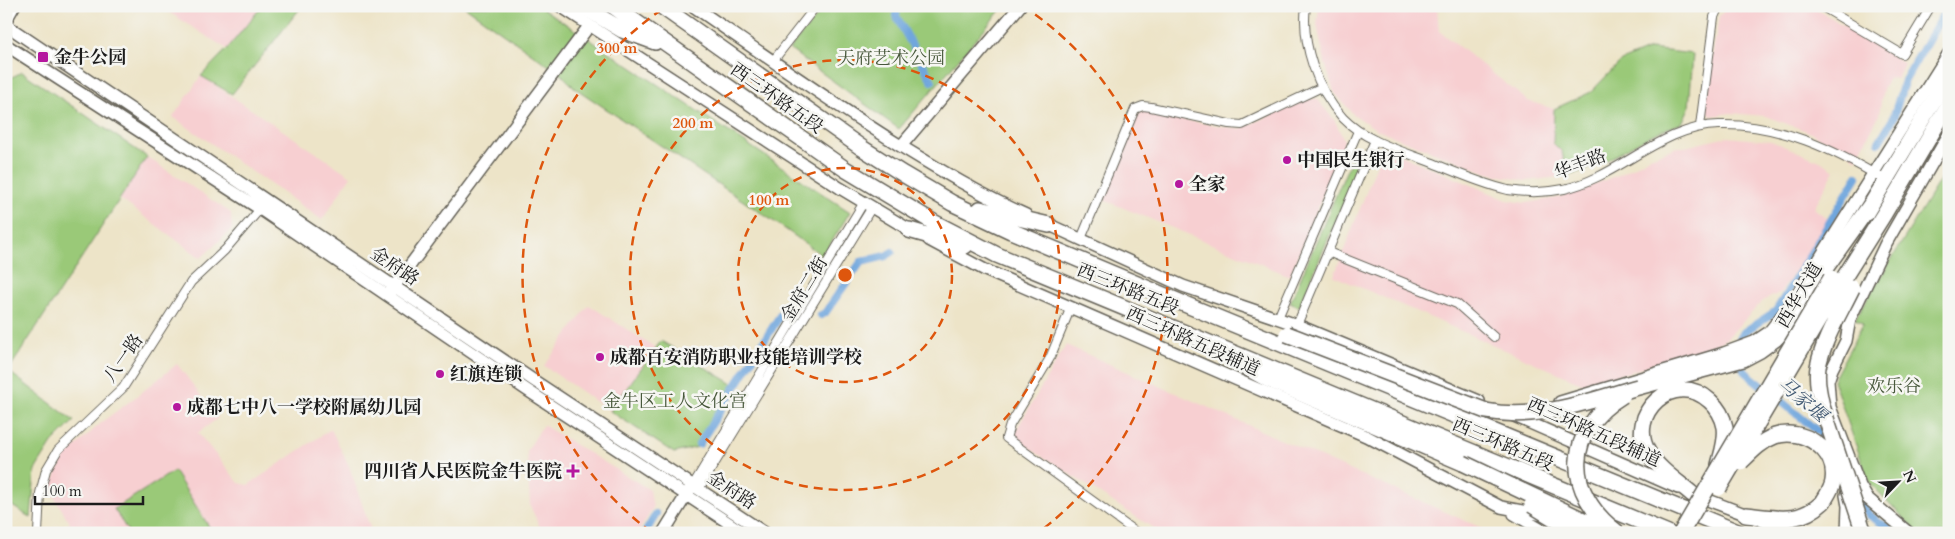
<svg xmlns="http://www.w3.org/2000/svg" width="1955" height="539" viewBox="0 0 1955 539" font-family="Cardo,'Noto Serif SC',serif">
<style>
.built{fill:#f7cfd1}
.green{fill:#9ac978;stroke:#5b724a}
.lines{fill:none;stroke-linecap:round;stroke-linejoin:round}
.canal{stroke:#70a6dd;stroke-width:8}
.street-casing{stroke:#656258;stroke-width:10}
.secondary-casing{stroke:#656258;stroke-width:14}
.highway-casing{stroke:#656258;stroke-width:18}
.street{stroke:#fff;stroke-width:8}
.secondary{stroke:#fff;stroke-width:11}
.highway{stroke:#fff;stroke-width:15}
.highway-bridge-casing{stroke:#656258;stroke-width:18;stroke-linecap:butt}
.highway-bridge{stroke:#fff;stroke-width:15}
.ring{fill:none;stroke:#de560d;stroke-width:2.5;stroke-dasharray:9 6}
.poi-dot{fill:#b5179e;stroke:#f6f6f2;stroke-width:2}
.labels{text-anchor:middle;stroke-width:5;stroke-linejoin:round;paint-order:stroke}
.poi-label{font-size:18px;font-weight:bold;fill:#1c1c1c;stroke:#f6f6f2;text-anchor:start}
.park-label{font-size:18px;fill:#48593c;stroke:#f6f6f2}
.street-label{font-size:18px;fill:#1c1c1c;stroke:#f6f6f2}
.water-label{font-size:19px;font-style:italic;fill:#425a73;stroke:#f6f6f2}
.centre{fill:#de560d;stroke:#f6f6f2;stroke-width:2.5}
.ring-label{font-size:15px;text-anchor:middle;font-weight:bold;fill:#de560d;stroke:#f6f6f2;stroke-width:5;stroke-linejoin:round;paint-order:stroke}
</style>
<rect width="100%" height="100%" fill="#f6f6f2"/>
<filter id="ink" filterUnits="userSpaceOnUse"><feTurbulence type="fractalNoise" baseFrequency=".02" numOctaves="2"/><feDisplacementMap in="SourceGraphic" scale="10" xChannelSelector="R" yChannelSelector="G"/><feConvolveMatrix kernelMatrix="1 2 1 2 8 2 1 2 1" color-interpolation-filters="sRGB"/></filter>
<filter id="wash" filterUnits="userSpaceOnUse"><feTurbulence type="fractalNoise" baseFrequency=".0096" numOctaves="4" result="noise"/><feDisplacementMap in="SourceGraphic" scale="20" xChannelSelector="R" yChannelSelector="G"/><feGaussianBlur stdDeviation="1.12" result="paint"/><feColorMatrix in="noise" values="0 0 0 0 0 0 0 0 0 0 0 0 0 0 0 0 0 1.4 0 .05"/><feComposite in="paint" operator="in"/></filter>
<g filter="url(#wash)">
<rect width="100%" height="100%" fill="#ede4c8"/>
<path class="built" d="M159 6H262L227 49Z
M1319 6H1437L1439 31 1528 101 1554 109 1553 143 1562 152 1567 176 1526 181 1487 173 1377 130 1353 114 1334 92 1325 63 1317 25Z
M1729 6H1812L1904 63 1897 79 1890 77 1883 89 1879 115 1856 160 1848 152 1833 144 1804 130 1765 116 1730 113 1712 116 1704 108 1719 16Z
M201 76 351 176 322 220 173 117Z
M1309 99H1317L1335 121 1344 140 1343 146 1290 276 1104 200 1137 115 1139 113 1145 111 1153 115 1239 129Z
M1727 137 1771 141 1820 161 1835 170 1814 208 1829 220 1781 292 1763 301 1726 339 1711 347 1586 385 1334 276 1379 159 1398 154 1507 200 1526 203 1557 198 1621 174 1650 157 1677 147H1685Z
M147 157 231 213 232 229 201 258 120 199Z
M589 305 656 348 610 411 544 366Z
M1066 345 1493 533H1161L1012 437Z
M177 364 218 418 198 433 239 483 248 485 331 429 349 466 372 533H65L62 528 70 523 50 490 62 459 103 421 137 396Z
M543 425 650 490 653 508 638 533H534L540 527 530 506 527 451Z"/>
<path class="green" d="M262 6H302L232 94 201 76 227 49Z
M464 6H539L850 212 823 256 785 229 575 88 562 75Z
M826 6H1004L899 129 789 49Z
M1650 49 1693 54 1689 108 1682 123C1668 128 1654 133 1642 140 1617 154 1595 169 1567 176L1562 152 1553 143 1554 109 1591 92 1621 61Z
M22 72 147 157 8 371 74 421 52 443 35 470 31 518 6 502V80Z
M1354 153 1363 157 1299 307 1290 303Z
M1949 165V533H1918L1869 482 1833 380 1863 324 1855 319Z
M661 341 733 384 702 446 674 453 610 411Z
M174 471 213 533H129L114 509Z"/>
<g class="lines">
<path class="canal" d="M897 6 896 16 932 81
M1879 142 1893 119 1904 82 1948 6
M821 315 825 313 861 262 886 256 892 252
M1740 339 1744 332 1776 311 1857 177
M1741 364 1745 372 1820 433 1830 449
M699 444 783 311 786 307 792 308
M1857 494 1869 515 1896 533
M645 533 656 514"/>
</g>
</g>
<g filter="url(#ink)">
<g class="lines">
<g class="street-casing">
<path id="street" d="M1306 6C1301 44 1317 90 1343 118 1366 142 1403 151 1433 163 1457 173 1482 184 1508 190 1526 193 1545 193 1564 189 1619 177 1661 126 1719 125 1779 123 1835 150 1885 180
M1821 6 1902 54 1931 6
M773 61 816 6
M1700 126 1714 17 1719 6
M1081 239 1135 109 1143 106 1151 107 1229 124 1242 125 1322 87
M1328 252 1457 304 1494 337
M1071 307 1050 358 1010 425 1006 438 1137 533
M1278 318 1358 131
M1297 325 1375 140
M693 485 864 202
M699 489 872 207
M38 533 40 493 46 470 58 450 123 388 191 282 225 250 260 209"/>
</g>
<g class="secondary-casing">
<path id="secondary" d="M560 6 840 188 915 233
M693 6C761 53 829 101 899 145 940 170 981 195 1026 215
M6 20 14 6
M6 25 533 380 765 533
M6 45 260 209 527 390 744 533
M901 146 1020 6
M1043 222 1183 286 1297 325 1479 401
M929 240 985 270 1366 436 1501 507 1548 516
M390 292 589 26
M1560 402 1724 353 1754 342 1769 332 1791 304 1949 53
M1512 415 1678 488
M1695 495 1794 533
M1514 514 1547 533
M663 533 690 489
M1909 533 1867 498 1860 486 1830 407 1828 381 1832 369 1846 341 1850 319 1885 245 1949 134"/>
</g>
<g class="highway-casing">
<path id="highway" d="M582 6 622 30 655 42
M613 6 845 169 933 222 997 255 1668 533
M661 6 862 148 903 174 952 203 1011 231 1194 308 1740 533
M980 209 1049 225
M1866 213 1949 75
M909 230 965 246
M1840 284 1884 214 1949 104
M1238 363 1267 379 1463 463
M1638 387 1743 359 1760 350 1775 339 1788 326 1800 310 1822 273 1871 204
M1692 494C1677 481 1658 469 1648 452 1626 415 1673 368 1710 401 1718 408 1723 417 1725 427 1727 440 1722 453 1719 465
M1848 495 1850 506 1849 533
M1746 515C1776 518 1799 525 1823 502"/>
</g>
<use href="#street" class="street"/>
<use href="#secondary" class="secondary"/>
<use href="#highway" class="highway"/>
<g class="highway-bridge-casing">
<path id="highway-bridge" d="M1852 288C1840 313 1823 340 1818 367 1816 380 1819 394 1822 406L1864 533
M1287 334 1486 411C1539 421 1588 401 1638 387
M1741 462C1751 452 1761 441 1775 436 1802 427 1838 449 1833 481 1832 489 1827 495 1823 502
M1463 463 1596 526
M1719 488 1840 284
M1532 505 1578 533
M1618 533C1563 492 1564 431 1623 395
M1681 533 1831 278"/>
</g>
<use href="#highway-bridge" class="highway-bridge"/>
</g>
</g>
<g class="ring">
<circle cx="845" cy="275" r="107"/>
<circle cx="845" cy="275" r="215"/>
<path d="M651 532A322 322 0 0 1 667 6M1023 6A322 322 0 0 1 1039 532"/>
</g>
<g class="poi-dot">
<rect x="37" y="51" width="12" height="12" rx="2.5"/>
<circle cx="1287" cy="160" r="5"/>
<circle cx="1179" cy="184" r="5"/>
<circle cx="600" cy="357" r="5"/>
<circle cx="440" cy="374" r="5"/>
<circle cx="177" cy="407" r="5"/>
<path d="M570.5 463.5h5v5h5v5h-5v5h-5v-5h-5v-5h5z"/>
</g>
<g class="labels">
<g class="poi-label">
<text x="54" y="63">金牛公园</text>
<text x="1297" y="166">中国民生银行</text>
<text x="1189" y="190">全家</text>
<text x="610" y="363">成都百安消防职业技能培训学校</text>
<text x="450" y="380">红旗连锁</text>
<text x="187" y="413">成都七中八一学校附属幼儿园</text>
<text x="562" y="477" text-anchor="end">四川省人民医院金牛医院</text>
</g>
<g class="park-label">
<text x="891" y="64">天府艺术公园</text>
<text x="1894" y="392">欢乐谷</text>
<text x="675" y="407">金牛区工人文化宫</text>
</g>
<g class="street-label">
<text transform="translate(777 98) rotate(35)" y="6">西三环路五段</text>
<text transform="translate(1580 164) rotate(-21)" y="6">华丰路</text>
<text transform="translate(395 266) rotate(34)" y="6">金府路</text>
<text transform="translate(804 289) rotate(-59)" y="6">金府二街</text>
<text transform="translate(1128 289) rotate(22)" y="6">西三环路五段</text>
<text transform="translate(1799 295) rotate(-60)" y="6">西华大道</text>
<text transform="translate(1193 341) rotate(24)" y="6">西三环路五段辅道</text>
<text transform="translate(123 358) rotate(-55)" y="6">八一路</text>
<text transform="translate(1594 432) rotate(24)" y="6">西三环路五段辅道</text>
<text transform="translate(1503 444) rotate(23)" y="6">西三环路五段</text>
<text transform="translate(732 490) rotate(33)" y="6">金府路</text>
</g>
<g class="water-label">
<text transform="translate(1803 399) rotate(40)" y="7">马家堰</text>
</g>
</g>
<circle cx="845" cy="275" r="8" class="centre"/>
<g class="ring-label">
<text x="617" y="53">300 m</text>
<text x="693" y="128">200 m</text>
<text x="769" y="205">100 m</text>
</g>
<rect width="1955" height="539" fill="none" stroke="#f6f6f2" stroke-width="25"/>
<g transform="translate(1898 482) rotate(65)" stroke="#f6f6f2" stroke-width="4" paint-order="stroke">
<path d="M0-4L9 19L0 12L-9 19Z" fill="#1c1c1c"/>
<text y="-8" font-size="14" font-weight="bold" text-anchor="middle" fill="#1c1c1c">N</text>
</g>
<path d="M35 496v8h108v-8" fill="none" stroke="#1c1c1c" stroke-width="2.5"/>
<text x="42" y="496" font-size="15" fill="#1c1c1c" stroke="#f6f6f2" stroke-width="4" paint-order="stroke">100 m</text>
</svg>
